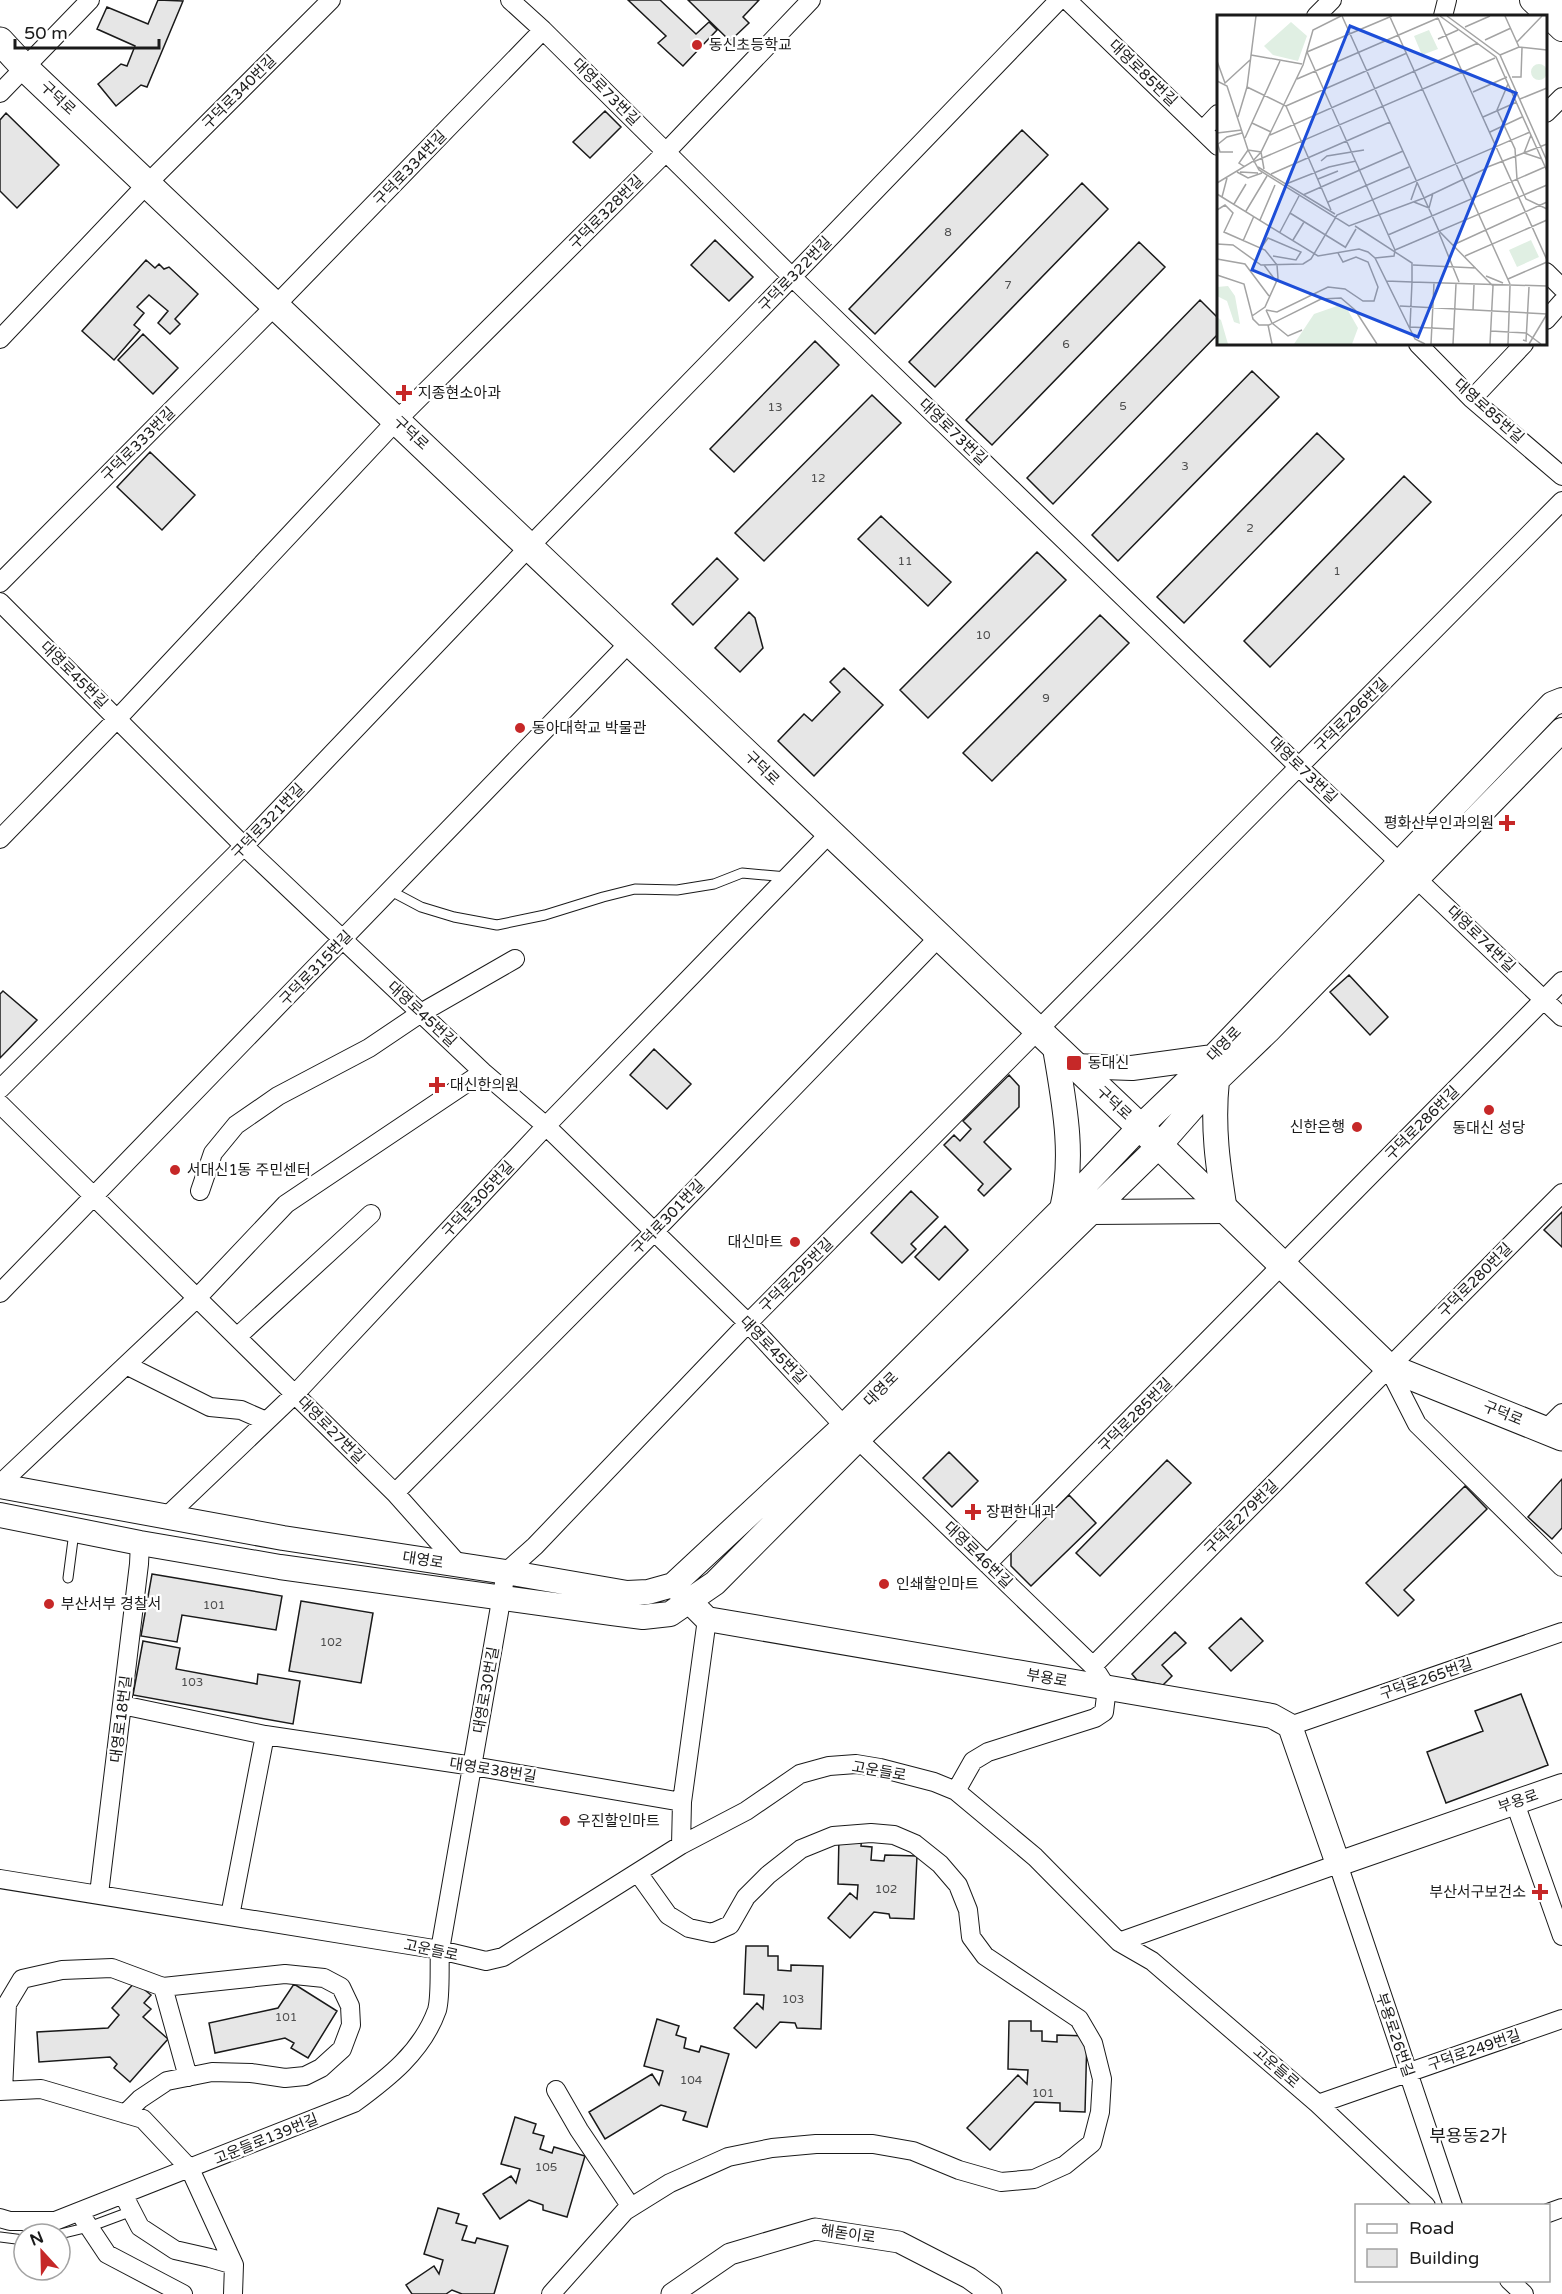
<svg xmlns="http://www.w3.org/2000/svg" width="1562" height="2294" viewBox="0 0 1562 2294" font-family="'Varela Round','Noto Sans KR',sans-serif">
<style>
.building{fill:#e6e6e6;stroke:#1a1a1a;stroke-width:1.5}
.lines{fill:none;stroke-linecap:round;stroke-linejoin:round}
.service-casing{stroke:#1a1a1a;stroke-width:11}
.minor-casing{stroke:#1a1a1a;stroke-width:20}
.tertiary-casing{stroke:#1a1a1a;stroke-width:23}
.secondary-casing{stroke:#1a1a1a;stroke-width:26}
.primary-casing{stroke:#1a1a1a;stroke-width:29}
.service{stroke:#fff;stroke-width:9}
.minor{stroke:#fff;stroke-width:18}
.tertiary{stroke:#fff;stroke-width:21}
.secondary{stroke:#fff;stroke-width:24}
.primary{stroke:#fff;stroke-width:27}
.poi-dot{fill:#c62828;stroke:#fff;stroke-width:2}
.labels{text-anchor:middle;stroke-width:4.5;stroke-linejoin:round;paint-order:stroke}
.number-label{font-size:12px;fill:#4d4d4d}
.poi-label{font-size:15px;fill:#1a1a1a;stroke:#fff;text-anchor:start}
.street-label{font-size:15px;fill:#1a1a1a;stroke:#fff}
.quarter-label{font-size:18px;fill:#1a1a1a;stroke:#fff}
.inset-road{fill:none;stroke:#a3a3a3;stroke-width:1.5}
.view{fill:#1d4ed8;fill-opacity:0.15;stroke:#1d4ed8;stroke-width:3}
.inset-edge{fill:none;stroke:#1a1a1a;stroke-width:3}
</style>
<rect width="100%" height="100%" fill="#fff"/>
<path class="building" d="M158 0 183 1 147 87 141 85 116 106 98 84 121 64 127 66 135 46 97 29 107 7 148 24Z
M628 0H660L696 34 709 22 717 30 683 66 658 43 666 36Z
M688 0H759L743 17 749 23 730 41Z
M605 111 621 127 590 158 573 142Z
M6 113 59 165 17 208 0 191V120Z
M1022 130 1048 155 875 334 849 309Z
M1082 183 1108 209 935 387 909 362Z
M715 240 753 277 729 301 691 265Z
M1139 242 1165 267 992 445 966 420Z
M146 260 155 268 159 264 164 269 169 267 198 294 175 319 180 324 170 334 158 323 168 311 149 295 137 307 144 313 134 325 140 330 114 360 82 331Z
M1200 300 1218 318V334L1053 504 1027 478Z
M143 334 178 368 153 394 118 360Z
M815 341 839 365 734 472 710 449Z
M1252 371 1279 397 1118 561 1092 535Z
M872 395 901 423 764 561 735 533Z
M1317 433 1344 459 1184 623 1157 597Z
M150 452 195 495 162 530 117 487Z
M1404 476 1431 502 1270 667 1244 641Z
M881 516 951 582 928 606 858 539Z
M1037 552 1066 580 928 718 900 690Z
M717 558 738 579 693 625 672 604Z
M749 612 755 618 763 648 740 672 715 648Z
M1100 615 1129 643 992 781 963 753Z
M844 668 883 705 814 776 778 741 804 714 812 721 840 692 830 682Z
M1349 975 1388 1017 1370 1035 1330 992Z
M3 991 37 1020 0 1058V994Z
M654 1049 691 1084 667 1109 630 1075Z
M1009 1075 1019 1086V1107L984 1142 1011 1169 984 1196 978 1190 983 1184 944 1145 954 1135 960 1141 971 1129 963 1121Z
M911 1191 938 1217 911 1244 916 1249 902 1263 871 1233Z
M1562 1212V1247L1544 1230Z
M945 1226 968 1250 939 1280 915 1257Z
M949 1452 978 1481 952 1507 923 1478Z
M1167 1460 1191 1483 1100 1576 1076 1553Z
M1562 1479V1528L1552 1539 1528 1517Z
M1465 1486 1487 1509 1404 1590 1414 1600 1398 1616 1366 1583Z
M1069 1495 1096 1523 1031 1586 1011 1566V1551Z
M152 1574 282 1596 276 1630 182 1615 177 1642 141 1636Z
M301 1601 373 1613 361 1683 289 1671Z
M1241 1618 1263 1641 1231 1671 1209 1648Z
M1175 1632 1186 1643 1162 1665 1172 1676 1163 1685 1137 1680 1132 1674Z
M143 1641 180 1648 176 1669 257 1684 258 1674 300 1681 293 1724 133 1695Z
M1521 1694 1548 1765 1446 1803 1427 1752 1483 1731 1475 1711Z
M839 1836H862L861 1846 872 1847 871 1860 884 1861 885 1855 917 1856 914 1919 890 1918 889 1914 874 1912 850 1938 828 1918 850 1893 857 1899 858 1885 838 1884Z
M746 1946H768V1956H778V1970L791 1971V1965L823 1966 821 2029 797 2028 795 2023 780 2022 756 2048 734 2028 757 2003 763 2009 764 1995 744 1994Z
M135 1982 151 1995 144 2003 151 2009 143 2017 168 2039 130 2082 114 2068 117 2064 110 2057 39 2062 37 2032 108 2028 119 2015 112 2008Z
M294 1984 337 2011 308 2058 291 2048 294 2043 285 2038 215 2053 209 2023 278 2008Z
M657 2019 679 2026 676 2035 686 2038 684 2048 699 2052 701 2046 729 2054 707 2127 683 2120 686 2112 661 2105 605 2139 589 2112 652 2074 659 2085 663 2071 644 2066Z
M1009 2021H1031V2031H1042V2041L1057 2042V2035L1087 2036 1085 2112 1060 2111V2103L1035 2102 990 2150 967 2128 1018 2075 1027 2084 1028 2070 1008 2069Z
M515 2117 536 2124 533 2133 544 2136 540 2149 552 2153 554 2147 585 2156 567 2217 543 2210V2205L529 2200 500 2219 483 2194 511 2176 516 2183 520 2169 501 2164Z
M438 2208 459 2214 456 2223 467 2226 462 2240 475 2243 477 2238 508 2246 494 2294H462L452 2290 446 2294H412L406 2285 434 2266 439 2274 443 2260 424 2254Z"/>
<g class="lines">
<g class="service-casing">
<path id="service" d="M389 890 421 907 454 917 497 925 545 915 603 897 635 889 677 890 714 884 742 873 787 877
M68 1578 74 1532
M60 2234 89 2227 132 2211
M0 2237 24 2240"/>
</g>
<g class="minor-casing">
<path id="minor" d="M510 0 543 30 792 277 1299 767 1562 1017
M1067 0 1218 146
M1316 16 1332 0
M1443 16 1447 0
M0 93 90 0
M1546 113 1562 97
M1203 130 1218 114
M1546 272 1562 288
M1546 320 1562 302
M0 339 148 183 331 0
M1418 344 1472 399 1562 476
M1472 399 1524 344
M0 583 276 305 543 30
M0 602 244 846 483 1072 546 1126 748 1323 844 1426 1093 1666 1107 1688 1104 1712 1095 1718 988 1752 973 1761 956 1791
M0 839 118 718 397 420 666 152 811 0
M0 1089 244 846 530 546 792 277 1059 0
M0 1104 395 1493 460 1566
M200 1191 213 1153 236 1125 278 1096 369 1048 421 1013 515 959
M0 1293 630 642
M237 1337 371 1214
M126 1365 210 1407 241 1410 266 1421
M1388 1367 1417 1424 1562 1567
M1545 1430 1562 1413
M0 1484 197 1298 286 1204 483 1072
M395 1493 653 1233 939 937
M165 1518 295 1394 546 1126 830 833
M987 1564 1562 981
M1093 1666 1562 1193
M122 1705 265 1735 473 1766 682 1802
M1290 1726 1562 1632
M1515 1803 1562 1936
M681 1845 682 1802 707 1619
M0 1879 440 1950 486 1961 503 1957 681 1845 746 1811 800 1774 829 1766 856 1764 880 1768 934 1782 956 1791 1035 1857 1119 1942 1152 1961 1318 2104 1426 2206
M99 1894 139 1564 140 1543
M230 1916 265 1735
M1119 1942 1338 1864 1453 2206
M163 1987 188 2077
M556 2090 579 2130 631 2207
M0 2091 41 2089 143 2119 190 2169 234 2265 233 2294
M3 2091 7 2004 22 1979 62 1970 112 1968 163 1987 285 1974 324 1978 341 1987 350 2006 351 2025 342 2049 321 2068 305 2076 285 2078 251 2073 212 2072 167 2081 140 2099 125 2114
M1318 2104 1562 2019
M124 2196 140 2227 175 2250 210 2258 234 2265
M79 2212 107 2254 183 2294
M1548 2213 1562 2208
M0 2218 10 2221H55L354 2103C388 2078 422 2052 437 2010 441 1997 439 1965 440 1950L506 1572 535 1546 748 1323 1562 501
M1509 2280 1524 2294
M551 2294 625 2211 670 2183 728 2157 772 2148 816 2144H873L913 2151 959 2170 1001 2182 1034 2179 1065 2165 1092 2143 1100 2112 1102 2079 1093 2043 1079 2019 985 1956 971 1937 968 1910 958 1885 940 1864 915 1844 894 1835 871 1833 833 1836 801 1849 768 1875 746 1897 730 1925 712 1933 689 1928 668 1915 638 1873"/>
</g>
<g class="tertiary-casing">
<path id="tertiary" d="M672 2294 730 2254 815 2229 899 2242 969 2278 991 2294"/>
</g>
<g class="secondary-casing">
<path id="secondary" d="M1532 0 1562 29
M1559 0 1562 3
M1055 1048C1064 1102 1075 1155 1062 1209
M1073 1066 1132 1068 1213 1057
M1091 1212 1225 1211C1218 1166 1212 1127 1217 1080
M0 1486 283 1538 506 1572 627 1593 648 1592 673 1585 844 1426 1062 1209 1140 1127 1213 1057 1552 704 1562 700
M0 1515 140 1543 280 1567 612 1613 643 1617 670 1614 715 1583 858 1439 1159 1146 1217 1080 1268 1031 1562 730
M681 1593 707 1619 1272 1716 1290 1726 1338 1864 1562 1786"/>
</g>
<g class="primary-casing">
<path id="primary" d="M0 41 25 68 1140 1127 1388 1367 1562 1437"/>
</g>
<use href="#service" class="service"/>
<use href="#minor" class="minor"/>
<use href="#tertiary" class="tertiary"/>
<use href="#secondary" class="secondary"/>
<use href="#primary" class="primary"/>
</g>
<g class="poi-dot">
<circle cx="697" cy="45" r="6"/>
<path d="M401 384h6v6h6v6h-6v6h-6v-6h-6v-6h6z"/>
<circle cx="520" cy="728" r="6"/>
<path d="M1504 814h6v6h6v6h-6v6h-6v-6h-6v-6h6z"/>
<rect x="1066" y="1055" width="16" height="16" rx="3"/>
<path d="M434 1076h6v6h6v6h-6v6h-6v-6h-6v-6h6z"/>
<circle cx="1489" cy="1110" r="6"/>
<circle cx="1357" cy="1127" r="6"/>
<circle cx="175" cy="1170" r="6"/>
<circle cx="795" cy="1242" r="6"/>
<path d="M970 1503h6v6h6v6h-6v6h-6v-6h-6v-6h6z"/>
<circle cx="884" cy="1584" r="6"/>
<circle cx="49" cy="1604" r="6"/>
<circle cx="565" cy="1821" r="6"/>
<path d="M1537 1883h6v6h6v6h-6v6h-6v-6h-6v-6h6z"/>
</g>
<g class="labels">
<g class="number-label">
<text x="948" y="236">8</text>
<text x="1008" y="289">7</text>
<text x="1066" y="348">6</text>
<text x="1123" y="410">5</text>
<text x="775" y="411">13</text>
<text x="1185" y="470">3</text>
<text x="818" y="482">12</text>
<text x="1250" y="532">2</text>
<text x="905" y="565">11</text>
<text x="1337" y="575">1</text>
<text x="983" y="639">10</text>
<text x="1046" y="702">9</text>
<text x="214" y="1609">101</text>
<text x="331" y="1646">102</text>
<text x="192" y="1686">103</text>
<text x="886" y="1893">102</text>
<text x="793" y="2003">103</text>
<text x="286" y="2021">101</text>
<text x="691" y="2084">104</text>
<text x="1043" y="2097">101</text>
<text x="546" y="2171">105</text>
</g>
<g class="poi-label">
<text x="709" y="50">동신초등학교</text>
<text x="418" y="398">지종현소아과</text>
<text x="532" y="733">동아대학교 박물관</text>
<text x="1494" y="828" text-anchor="end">평화산부인과의원</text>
<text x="1088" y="1068">동대신</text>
<text x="450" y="1090">대신한의원</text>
<text x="1345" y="1132" text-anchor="end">신한은행</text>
<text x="1489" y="1133" text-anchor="middle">동대신 성당</text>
<text x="187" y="1175">서대신1동 주민센터</text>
<text x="783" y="1247" text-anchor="end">대신마트</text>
<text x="986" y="1517">장편한내과</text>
<text x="896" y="1589">인쇄할인마트</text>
<text x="61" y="1609">부산서부 경찰서</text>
<text x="577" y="1826">우진할인마트</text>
<text x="1526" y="1897" text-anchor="end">부산서구보건소</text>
</g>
<g class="street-label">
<text transform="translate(1143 73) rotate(44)" y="5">대영로85번길</text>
<text transform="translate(239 92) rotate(-45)" y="5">구덕로340번길</text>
<text transform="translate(606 92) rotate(45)" y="5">대영로73번길</text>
<text transform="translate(58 98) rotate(43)" y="5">구덕로</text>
<text transform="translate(410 168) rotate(-46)" y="5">구덕로334번길</text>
<text transform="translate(606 212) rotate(-45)" y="5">구덕로328번길</text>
<text transform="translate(795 274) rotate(-46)" y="5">구덕로322번길</text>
<text transform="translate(1489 411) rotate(42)" y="5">대영로85번길</text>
<text transform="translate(953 432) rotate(44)" y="5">대영로73번길</text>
<text transform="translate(411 433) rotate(43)" y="5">구덕로</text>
<text transform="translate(138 444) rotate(-45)" y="5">구덕로333번길</text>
<text transform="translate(74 675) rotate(45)" y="5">대영로45번길</text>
<text transform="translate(1351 715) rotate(-45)" y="5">구덕로296번길</text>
<text transform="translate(762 768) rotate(44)" y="5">구덕로</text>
<text transform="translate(1303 770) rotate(44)" y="5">대영로73번길</text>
<text transform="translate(268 821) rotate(-46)" y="5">구덕로321번길</text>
<text transform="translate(1481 939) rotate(44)" y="5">대영로74번길</text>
<text transform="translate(316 968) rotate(-46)" y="5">구덕로315번길</text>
<text transform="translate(422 1014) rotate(43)" y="5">대영로45번길</text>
<text transform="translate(1224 1044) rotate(-46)" y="5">대영로</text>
<text transform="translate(1114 1103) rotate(43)" y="5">구덕로</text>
<text transform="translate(1422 1123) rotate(-45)" y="5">구덕로286번길</text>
<text transform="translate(478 1199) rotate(-47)" y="5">구덕로305번길</text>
<text transform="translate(668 1217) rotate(-46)" y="5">구덕로301번길</text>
<text transform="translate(796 1275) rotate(-45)" y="5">구덕로295번길</text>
<text transform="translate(1475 1280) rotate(-45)" y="5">구덕로280번길</text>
<text transform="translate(773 1350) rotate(46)" y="5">대영로45번길</text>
<text transform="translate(881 1389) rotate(-45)" y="5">대영로</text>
<text transform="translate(1503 1413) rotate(22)" y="5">구덕로</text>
<text transform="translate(1135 1415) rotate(-45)" y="5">구덕로285번길</text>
<text transform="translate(331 1430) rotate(45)" y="5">대영로27번길</text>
<text transform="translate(1241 1517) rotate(-45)" y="5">구덕로279번길</text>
<text transform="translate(978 1555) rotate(44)" y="5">대영로46번길</text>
<text transform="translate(423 1560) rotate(9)" y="5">대영로</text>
<text transform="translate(1047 1678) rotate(10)" y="5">부용로</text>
<text transform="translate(1426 1679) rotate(-19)" y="5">구덕로265번길</text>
<text transform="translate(486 1690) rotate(-80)" y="5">대영로30번길</text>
<text transform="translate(121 1719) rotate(-83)" y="5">대영로18번길</text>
<text transform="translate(493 1770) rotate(9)" y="5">대영로38번길</text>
<text transform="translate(879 1771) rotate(10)" y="5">고운들로</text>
<text transform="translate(1518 1801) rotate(-19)" y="5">부용로</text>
<text transform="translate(431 1950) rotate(12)" y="5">고운들로</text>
<text transform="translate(1395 2035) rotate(71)" y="5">부용로26번길</text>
<text transform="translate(1474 2050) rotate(-19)" y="5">구덕로249번길</text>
<text transform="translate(1276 2067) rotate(41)" y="5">고운들로</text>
<text transform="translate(266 2139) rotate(-22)" y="5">고운들로139번길</text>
<text transform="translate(848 2234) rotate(8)" y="5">해돋이로</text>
</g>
<g class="quarter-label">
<text x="1468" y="2142">부용동2가</text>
</g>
</g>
<g transform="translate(1217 15)">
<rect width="330" height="330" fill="#fff"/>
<path d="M74 7 90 21 81 46 56 40 47 31ZM212 15 221 34 205 40 197 21ZM314 57a8 8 0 1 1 16 0a8 8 0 1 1-16 0ZM314 225 322 242 300 252 292 235ZM0 272 11 271 18 281 23 309 17 307 10 286 0 281ZM120 291 129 292 141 313 135 329H77L97 299ZM0 302 4 305 11 329H0Z" fill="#e0efe3"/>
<path class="inset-road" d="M125 1 222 216 276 271 273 329M223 1 279 42 330 156M230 1 283 40 330 146M288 1 302 32M173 2 293 269M221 3 330 245M248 12 273 1M221 24 241 15M268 25 294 13M300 27 325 1M34 40 85 49M283 40 302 32 330 35M0 46 8 68 33 45M295 62H304L305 33M80 64 221 3M0 66 10 71 31 135 42 155 132 211 207 183 270 153M291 69 280 95 298 134 300 164 309 184 330 194M30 72 69 91 114 195M256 77 290 62M303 84 330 73M69 91 190 38M21 102 30 72 39 1M266 102 300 87M35 108 54 117M273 117 305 102M0 118 25 115M53 120 261 28M314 120 307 138 325 144M28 123 63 46M0 130 10 122 25 118M1 130 3 137H16M104 146 110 141 147 135M36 147 278 43M28 152 22 148 31 135 44 137 47 154M41 152 118 199M268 153 330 129M20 157 31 163 45 158M23 157 41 158M54 159 173 107M101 164 121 156M0 168 35 147 44 137 86 50 96 15 124 1M69 169 112 152 139 146M0 179 101 241 142 234 151 237 158 243 198 324 208 329M86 180 186 136M5 182 10 163M194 185 200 168M111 187 192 152M197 187 212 193 216 178M17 189 29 169M0 195 8 190 16 198 7 217 48 235 60 250 61 263 48 292 35 301M29 196 50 161M73 198 128 232M43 205 58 170M138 211 195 248V267L330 271M63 217 82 181M222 218 242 267M171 220 328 152M76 225 87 207M26 226 37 201M0 229 16 230 44 250 86 249 94 244 120 200 313 117M236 230 330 187M44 233 51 223 84 237 79 245 56 241M128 233 139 214M178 235 330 170M248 241 330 205M158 243 177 241 178 235 90 37 175 1M0 244 28 249 52 281M47 250 59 266M196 250 259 253M0 260 27 269 36 304 42 310H52L104 284 124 283 138 295 160 329M269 261 286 268M291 264 330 247M169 266 195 267 193 312 236 314M183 291 330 299M49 295 60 297 111 272 128 274 146 286H157L161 272 151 247 139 242 126 247 121 238M49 295 55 308 71 321 85 315M256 295 257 270M51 310 55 329M274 316 309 318 324 329M306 325 309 326 312 272M214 329 217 268M236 329 239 269M291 329 293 271M312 329 330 299"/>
<path class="view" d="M133 11 299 78 201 322 35 255Z"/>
<rect width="330" height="330" class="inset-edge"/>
</g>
<rect x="1355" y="2204" width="195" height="78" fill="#ffffff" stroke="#a3a3a3" stroke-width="1.5"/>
<rect x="1367" y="2224" width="30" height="9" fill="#ffffff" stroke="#a3a3a3" stroke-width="1.5"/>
<text x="1409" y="2234" font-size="18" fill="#1a1a1a">Road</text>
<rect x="1367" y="2249" width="30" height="18" fill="#e6e6e6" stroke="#a3a3a3" stroke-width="1.5"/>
<text x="1409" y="2264" font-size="18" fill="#1a1a1a">Building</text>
<g transform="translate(42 2252) rotate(338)"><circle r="28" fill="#ffffff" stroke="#a3a3a3" stroke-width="1.5"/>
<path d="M0-4.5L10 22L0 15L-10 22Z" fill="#c62828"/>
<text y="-9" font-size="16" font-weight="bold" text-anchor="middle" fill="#1a1a1a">N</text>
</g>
<path d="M15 39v9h144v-9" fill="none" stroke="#1a1a1a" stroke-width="3"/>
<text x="24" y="39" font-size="18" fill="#1a1a1a" stroke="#ffffff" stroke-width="4.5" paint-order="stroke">50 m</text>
</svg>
